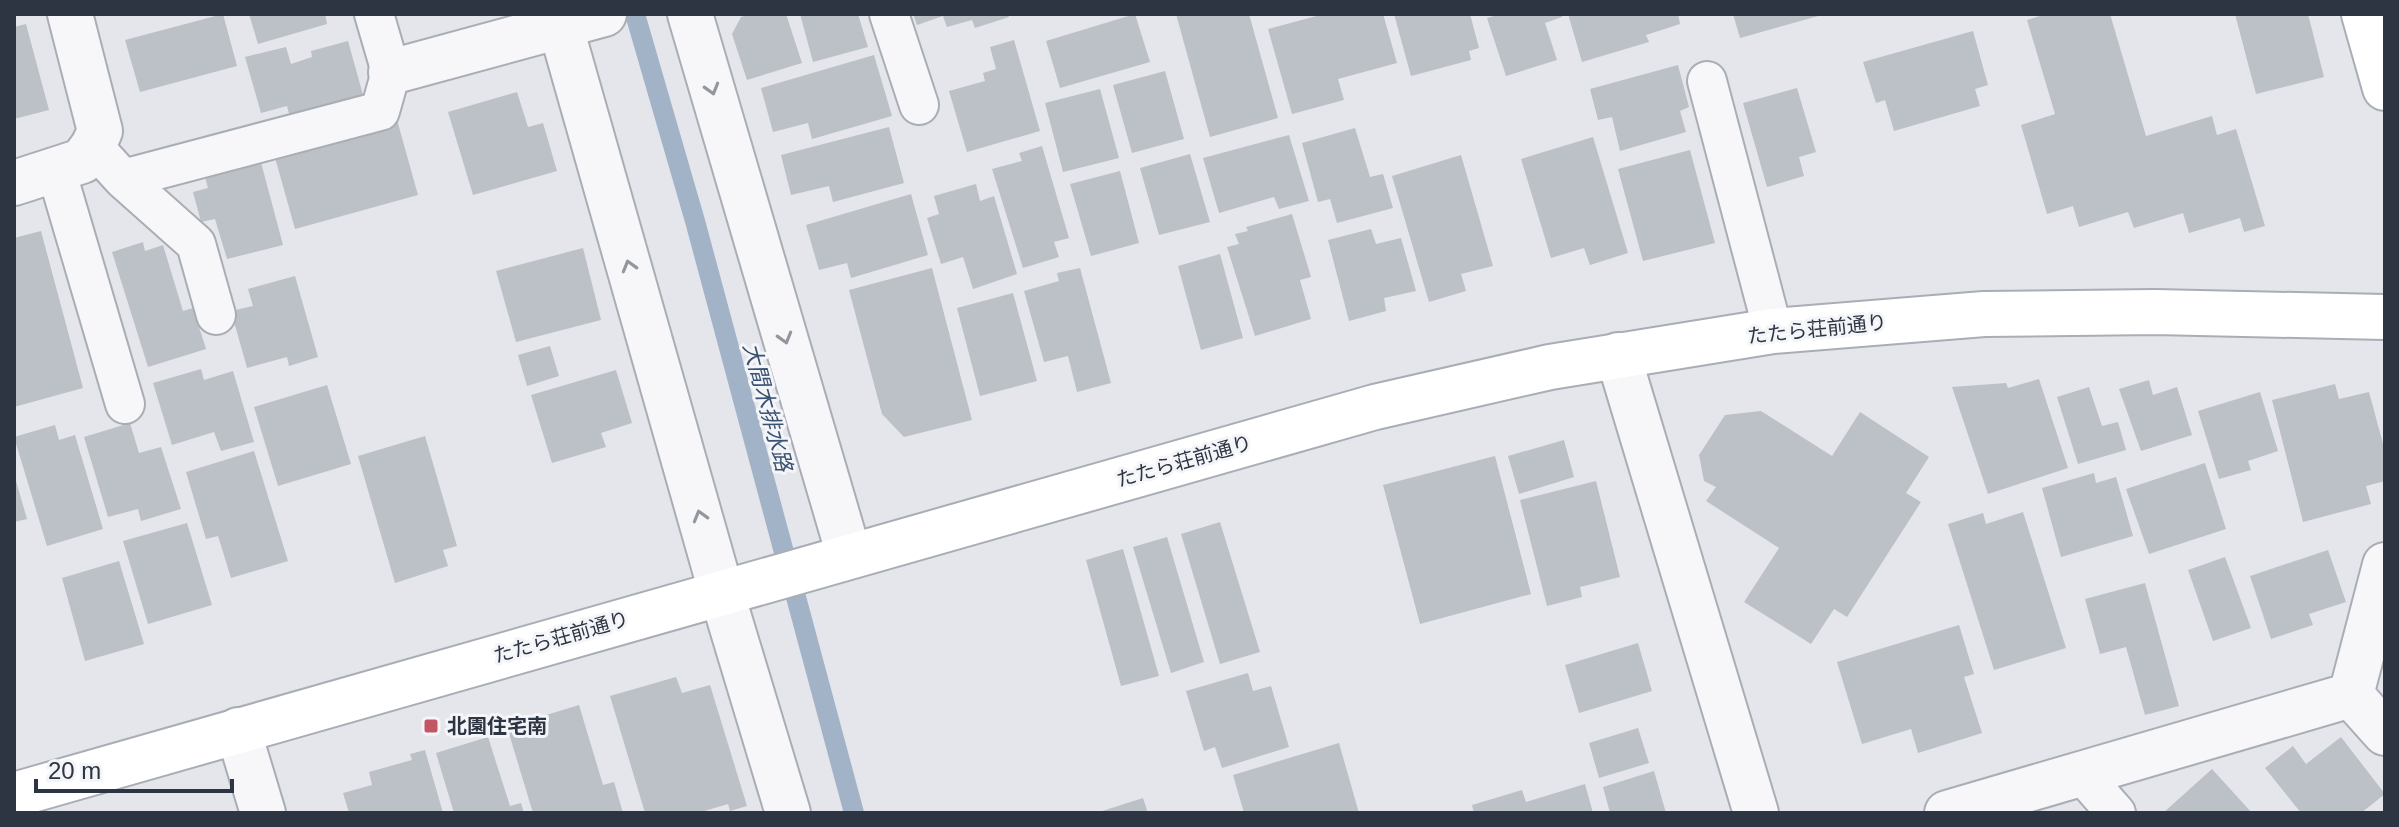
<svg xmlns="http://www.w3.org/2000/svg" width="2399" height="827" viewBox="0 0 2399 827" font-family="Helvetica,'Noto Sans JP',sans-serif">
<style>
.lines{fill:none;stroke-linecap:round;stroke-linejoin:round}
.stream{stroke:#a3b3c7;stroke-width:20}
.building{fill:#bcc0c7}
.lane-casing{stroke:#a9adb5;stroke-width:42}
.street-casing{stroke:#a9adb5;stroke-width:48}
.secondary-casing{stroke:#a9adb5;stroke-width:48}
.lane{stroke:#f7f7f9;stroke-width:38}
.street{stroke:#f7f7f9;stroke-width:44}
.secondary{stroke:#fff;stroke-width:44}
.oneway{stroke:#92969e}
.poi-dot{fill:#c25763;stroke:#f4f5f8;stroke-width:3}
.labels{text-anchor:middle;stroke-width:6;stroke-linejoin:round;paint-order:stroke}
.street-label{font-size:20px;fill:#2d3442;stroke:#f4f5f8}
.poi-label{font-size:20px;font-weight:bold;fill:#2d3442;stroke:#f4f5f8;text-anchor:start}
.water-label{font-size:22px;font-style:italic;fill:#3b5172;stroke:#f4f5f8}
</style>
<rect width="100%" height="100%" fill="#e4e6eb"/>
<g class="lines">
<path class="stream" d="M635 14 695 221 854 813"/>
</g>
<path class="building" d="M223 14 237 66 140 92 125 40Z
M249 14H325L327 24 258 44Z
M751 14H786L802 63 747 80 732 34 741 17Z
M800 14H858L868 47 813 62Z
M913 14H1008L1009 17 975 28 972 20 947 27 943 16 917 25Z
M1135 14 1150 62 1060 88 1046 41Z
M1176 14H1249L1278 118 1210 137Z
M1324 14H1383L1397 63 1338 79 1344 100 1292 114 1268 29Z
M1394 14H1470L1479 48 1469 51 1471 60 1411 76Z
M1501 14H1561L1562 17 1545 23 1557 60 1506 76 1487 18Z
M1568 14H1678L1680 24 1646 35 1649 42 1582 62Z
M1733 14H1821L1822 15 1740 38Z
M2046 14H2110L2146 136 2212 116 2217 135 2236 129 2265 226 2244 232 2240 218 2189 233 2183 213 2134 228 2128 212 2079 227 2073 206 2047 214 2021 125 2055 114 2027 20Z
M2235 14H2308L2324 77 2256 94Z
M26 24 49 110 14 119V27Z
M1973 31 1988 85 1975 89 1980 106 1894 131 1885 100 1876 103 1863 62Z
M1014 40 1040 131 967 152 949 91 985 81 983 73 996 69 990 47Z
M348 41 365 102 291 121 287 106 261 113 245 57 286 47 291 64 312 57 311 51Z
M874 55 892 116 812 139 808 123 773 132 761 88Z
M1678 65 1689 107 1680 111 1686 132 1620 151 1612 117 1598 120 1590 89Z
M1165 71 1184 139 1132 153 1113 85Z
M1797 88 1816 152 1799 157 1804 176 1767 187 1743 103Z
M1100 89 1119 158 1063 172 1045 103Z
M517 92 528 127 543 123 557 171 473 195 448 112Z
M397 120 418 195 295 229 274 154Z
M889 127 904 183 833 202 829 186 791 195 781 155Z
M1355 128 1370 177 1383 174 1393 208 1337 223 1330 199 1318 202 1302 143Z
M1289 135 1309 201 1279 209 1274 197 1219 213 1203 158Z
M1593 137 1628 253 1590 265 1584 248 1551 258 1521 159Z
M1042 146 1069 238 1054 242 1059 257 1023 268 992 169 1022 161 1019 153Z
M1690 150 1715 243 1643 261 1618 169Z
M1190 154 1210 222 1159 235 1140 168Z
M259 155 283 245 227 259 215 219 201 222 193 192 208 188 203 170Z
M1461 155 1493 266 1461 274 1466 291 1429 302 1392 176Z
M1120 171 1139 243 1091 256 1070 184Z
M976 184 980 201 994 196 1017 274 973 289 963 257 941 264 927 218 939 214 934 196Z
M911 194 928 255 851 278 847 263 819 270 806 225Z
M1292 214 1311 277 1300 280 1311 319 1255 336 1227 247 1239 244 1235 234 1248 231 1246 227Z
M1371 229 1376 244 1401 238 1416 291 1384 298 1386 311 1349 321 1328 240Z
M41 231 83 388 14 407V238Z
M143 242 145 251 163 245 183 311 193 308 206 349 148 367 112 252Z
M583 248 601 320 516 342 496 271Z
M1220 254 1243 338 1201 350 1178 266Z
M932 268 972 420 904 437 882 414 849 290Z
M1080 268 1111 383 1077 392 1068 356 1044 362 1024 291 1059 281 1057 273Z
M295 276 318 357 289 366 287 357 247 368 231 311 253 306 248 289Z
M1013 293 1037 381 980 396 957 308Z
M550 346 559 376 527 386 518 355Z
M201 369 204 380 233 371 254 442 221 451 214 432 172 445 153 383Z
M616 370 632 423 601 433 606 447 552 463 531 395Z
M2039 379 2068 468 1988 494 1952 387 2006 383 2008 388Z
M2149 380 2153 395 2177 387 2192 435 2141 451 2119 389Z
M2335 384 2339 399 2369 392 2385 451V481L2366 486 2371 504 2303 522 2272 400Z
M327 385 351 464 278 486 254 407Z
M2089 387 2102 426 2118 422 2126 450 2078 464 2057 397Z
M2260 392 2278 451 2248 461 2251 470 2219 479 2198 411Z
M1761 411 1832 456 1860 412 1929 457 1906 493 1921 502 1847 617 1834 609 1811 644 1744 602 1779 548 1706 501 1716 487 1704 481 1699 455 1725 415Z
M130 423 139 453 161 447 181 509 141 521 138 509 108 517 84 437Z
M55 425 59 440 75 435 103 529 47 546 14 437Z
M425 436 457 546 443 550 448 566 395 583 358 456Z
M1564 440 1574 477 1519 494 1508 456Z
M254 451 288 561 231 578 218 536 206 539 186 472Z
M1495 456 1531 594 1420 624 1383 485Z
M2205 463 2226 529 2149 554 2126 489Z
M2094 473 2096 483 2116 477 2133 536 2061 557 2042 488Z
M14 474 27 519 14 522Z
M1596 481 1620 577 1580 587 1582 597 1547 606 1520 500Z
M2023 512 2066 648 1994 670 1948 524 1983 513 1986 524Z
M1220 522 1260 652 1220 664 1181 534Z
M187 523 212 605 148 624 123 541Z
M1167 537 1204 662 1171 673 1133 547Z
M1123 549 1159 676 1121 686 1086 560Z
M2328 550 2346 602 2309 614 2313 625 2271 639 2250 576Z
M2225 557 2251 628 2213 641 2188 570Z
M119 561 144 644 85 661 62 578Z
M2145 583 2179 706 2145 715 2126 647 2100 654 2085 599Z
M1959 625 1974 674 1964 677 1982 733 1918 753 1911 729 1862 744 1837 662Z
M1638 643 1652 691 1579 713 1565 665Z
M1248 673 1253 691 1271 686 1289 747 1222 768 1215 747 1204 751 1186 691Z
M676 677 682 693 710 685 747 806 730 811 728 804 698 813H645L610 696Z
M579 705 603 785 614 782 623 813H533L507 727Z
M1638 728 1649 763 1599 778 1589 743Z
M488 737 510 806 521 803 524 813H454L436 753Z
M2341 737 2385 794 2361 813H2301L2265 768 2293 746 2306 764Z
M1339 743 1359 813H1244L1233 775Z
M425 750 443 813H349L343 793 372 785 369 772 412 760 410 754Z
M2212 769 2252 813H2163Z
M1654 771 1666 813H1610L1603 787Z
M1585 784 1593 813H1474L1472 805 1522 790 1526 802Z
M1143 798 1148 813H1099V812Z"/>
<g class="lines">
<g class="lane-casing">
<path id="lane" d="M889 14 919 105
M1707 81 1773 331
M93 146 123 179 380 111 391 72 374 14
M56 170 125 404
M123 179 196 244 216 315
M2081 773 2116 813"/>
</g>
<g class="street-casing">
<path id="street" d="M557 14 721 591 788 813
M690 14 849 555
M391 72 604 14
M14 183 82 161 93 146 100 131 70 14
M1618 355 1756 813
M2351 695 2385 733
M238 730 263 813
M1947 813 2351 695 2385 565"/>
</g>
<g class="secondary-casing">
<path id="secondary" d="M2364 14 2385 88
M14 795 1375 407 1550 367 1773 331 1984 314 2155 312 2385 317"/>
</g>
<use href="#lane" class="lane"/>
<use href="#street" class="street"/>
<use href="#secondary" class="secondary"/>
</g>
<defs><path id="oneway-chevron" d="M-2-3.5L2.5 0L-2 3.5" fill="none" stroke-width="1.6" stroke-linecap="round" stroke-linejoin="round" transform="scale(2)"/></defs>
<g class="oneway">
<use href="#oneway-chevron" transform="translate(712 89) rotate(74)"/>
<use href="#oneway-chevron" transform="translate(629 266) rotate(-106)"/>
<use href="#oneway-chevron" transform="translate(785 338) rotate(74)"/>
<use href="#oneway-chevron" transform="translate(700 516) rotate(-106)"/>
</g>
<rect class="poi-dot" x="423" y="718" width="16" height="16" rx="4"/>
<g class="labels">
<g class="street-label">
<text transform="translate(1817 329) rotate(-6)" y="7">たたら荘前通り</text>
<text transform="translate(1184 461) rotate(-16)" y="7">たたら荘前通り</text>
<text transform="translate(561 637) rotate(-16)" y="7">たたら荘前通り</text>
</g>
<g class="poi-label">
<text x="447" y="733">北園住宅南</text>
</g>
<g class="water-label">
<text transform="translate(768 407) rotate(75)" y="8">大間木排水路</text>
</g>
</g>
<rect width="2399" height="827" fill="none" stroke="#2d3442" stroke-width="32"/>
<path d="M36 779v12h196v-12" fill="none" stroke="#2d3442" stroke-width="4"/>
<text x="48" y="779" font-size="24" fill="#2d3442" stroke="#f4f5f8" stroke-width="6" paint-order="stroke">20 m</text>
</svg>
